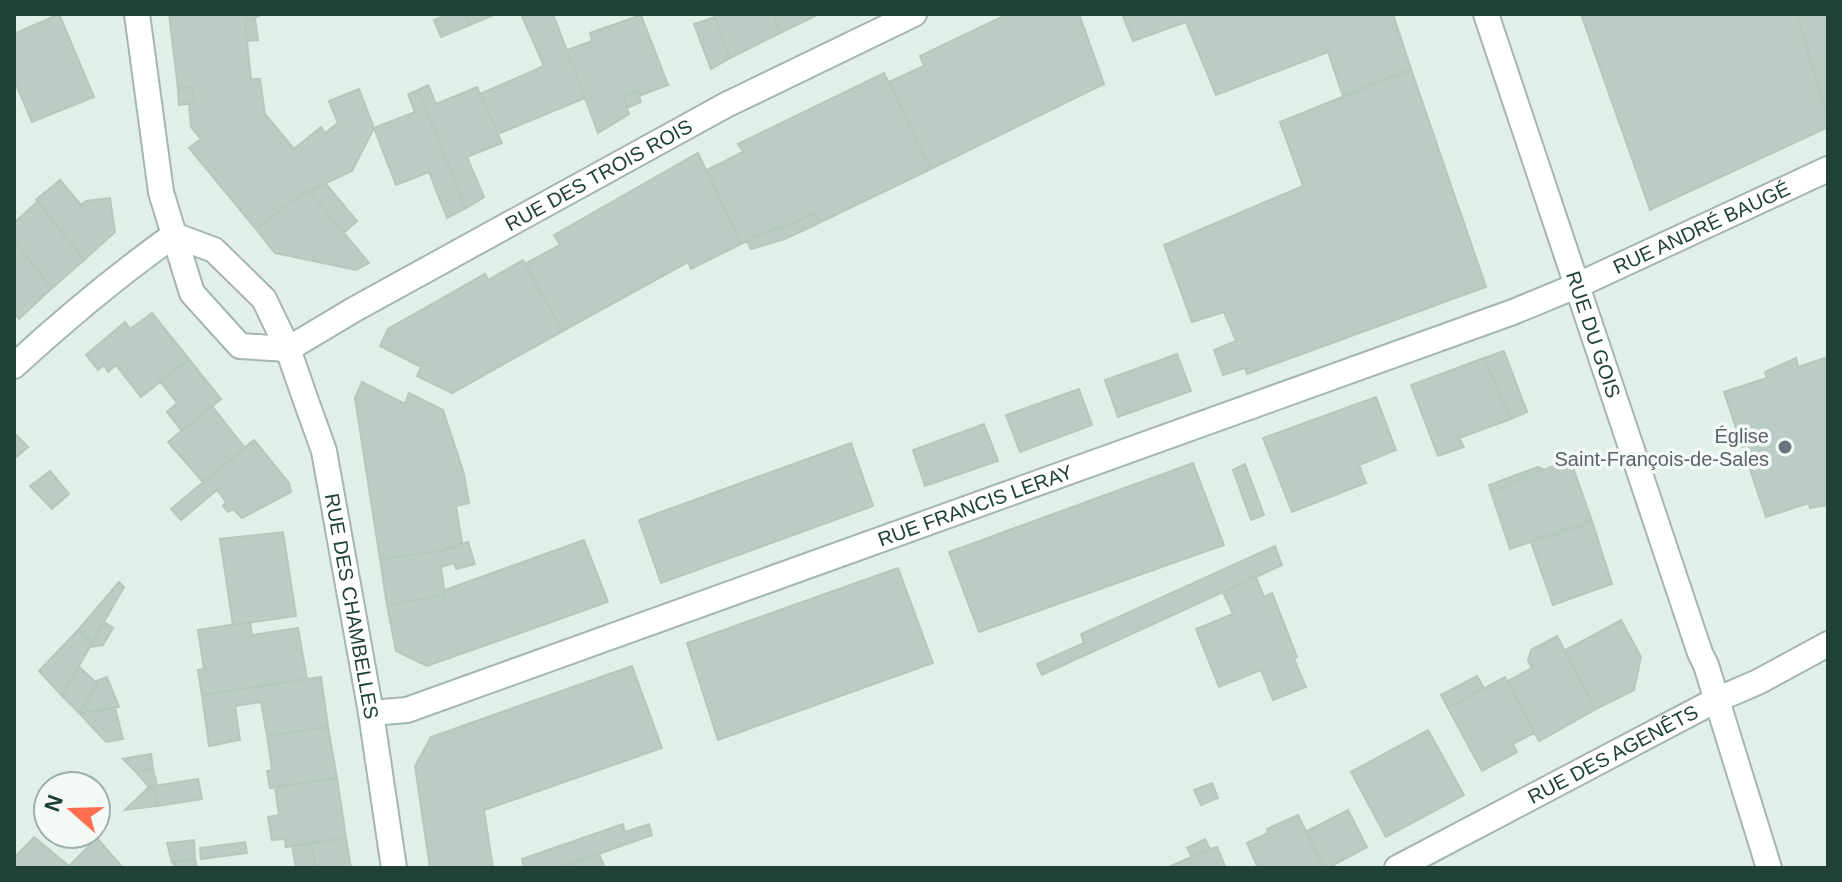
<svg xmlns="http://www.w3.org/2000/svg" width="1842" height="882" viewBox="0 0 1842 882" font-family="Helvetica,sans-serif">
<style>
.building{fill:#baccc3;stroke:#b4c8be;stroke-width:2}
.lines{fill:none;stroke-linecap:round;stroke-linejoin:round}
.street-casing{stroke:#a4b7af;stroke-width:28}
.street{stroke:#fff;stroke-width:24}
.worship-dot{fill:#6b7280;stroke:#f3faf6;stroke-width:3}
.labels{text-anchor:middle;stroke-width:7;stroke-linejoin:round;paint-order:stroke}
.street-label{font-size:20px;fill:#204136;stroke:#f3faf6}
.worship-label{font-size:20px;fill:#5b616d;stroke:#f3faf6;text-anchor:end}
</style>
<rect width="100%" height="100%" fill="#e2eee8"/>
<path class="building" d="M59 14 94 97 32 122 14 80V34Z
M169 14H263L245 22 251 79H260L265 114 294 149 321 127 325 133 338 123 329 101 359 89 374 128 352 171 300 195 256 229 189 148 201 139 191 127 189 104 194 103 193 87 178 88Z
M448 14H465L470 25 441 37 434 20Z
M465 14H496L470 25Z
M521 14H553L585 98 498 134 480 94 544 66Z
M714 14H773L780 33 730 58Z
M773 14H819L780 33Z
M1008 14H1079L1104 84 931 169 889 82 924 66 920 56Z
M1122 14H1393L1411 69 1343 96 1328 52 1216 95 1186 22 1133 41Z
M1581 14H1797L1828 118V127L1650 210Z
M1797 14H1828V105L1824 107Z
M641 15 668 85 639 96 637 91 623 96 629 114 598 133 567 50 592 41 590 33Z
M715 17 730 58 711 69 694 24Z
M255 18 258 40 247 41 245 22Z
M1411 69 1486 287 1247 374 1245 368 1223 375 1214 350 1236 341 1224 312 1192 322 1164 245 1303 186 1280 122Z
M884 73 931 169 819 223 814 213 780 229 779 226 741 244 707 170 743 152 738 144Z
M428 85 436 104 477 87 502 143 467 157 484 197 466 208 418 90Z
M193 87 194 103 179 105 178 88Z
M418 90 466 208 447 218 429 172 396 185 374 128 415 112 408 94Z
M637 91 641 102 627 108 623 96Z
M698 153 741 244 691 269 688 262 563 331 525 264 560 245 554 235Z
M60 180 81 205 86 201 110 198 115 232 84 260 36 200Z
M325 183 357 221 344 233 309 191Z
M309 191 369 263 356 270 275 253 256 229 300 195Z
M38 201 84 260 52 288 14 241V223Z
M814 213 819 223 785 239 751 249 747 241 779 226 780 229Z
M14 241 52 288 19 319 14 313Z
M523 260 563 331 452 393 417 376 421 367 380 346 388 329 485 274 488 280Z
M152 313 189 359 141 397 116 365 108 372 104 365 98 370 86 355 125 322 130 329Z
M1504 351 1527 412 1511 419 1484 358Z
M1177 354 1191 391 1118 417 1105 380Z
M1828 357V505L1810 508 1809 503 1766 517 1724 392 1767 378 1765 372 1796 358 1798 367Z
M1484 358 1511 419 1459 438 1464 447 1438 456 1411 385Z
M189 359 221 399 182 431 167 412 177 403 160 381Z
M362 382 405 404 409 393 443 410 464 474 469 503 456 506 462 543 441 551 380 559 355 398Z
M1079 389 1092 425 1020 452 1006 415Z
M1376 397 1396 450 1359 465 1366 483 1292 512 1263 438Z
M212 406 245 448 203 482 168 442Z
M984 424 998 461 925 486 913 450Z
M14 433 28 447 14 459Z
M254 440 289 483 291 492 242 518 233 509 228 512 223 506 226 502 217 490 181 520 171 509Z
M851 443 873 506 661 583 639 520Z
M1570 459 1592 521 1510 549 1491 492Z
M1193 463 1224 545 979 632 949 552Z
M1245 464 1264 515 1251 520 1233 470Z
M1538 467 1544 470 1491 492 1489 485Z
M50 471 69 494 52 509 30 486Z
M1592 521 1612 584 1553 605 1531 542Z
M283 532 296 616 233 625 220 539Z
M584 540 608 602 427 666 396 651 387 605 445 595V590Z
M468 542 475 564 456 569 454 563 441 567 445 595 387 605 380 559 441 551Z
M1275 546 1282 565 1042 675 1037 664 1084 643 1081 634Z
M898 568 933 663 718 740 687 643Z
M1256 577 1264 597 1272 593 1297 657 1294 659 1306 687 1273 700 1261 670 1219 687 1196 629 1233 614 1223 592Z
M119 582 124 587 92 643 79 629Z
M1621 620 1641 657 1634 690 1596 709 1564 651Z
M104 622 113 628 103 645 90 647Z
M250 622 252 635 298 628 307 679 202 695 198 670 204 669 198 630Z
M79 629 92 643 62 696 39 671Z
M1557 636 1596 709 1539 741 1508 681 1532 668 1528 661 1531 650Z
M632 666 662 748 484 810 493 868H430L415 766 431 737Z
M79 667 98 684 79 713 62 696Z
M1477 676 1484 688 1448 708 1441 695Z
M107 677 119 707 79 713 98 684 96 681Z
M321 677 328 727 267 736 261 702 235 706 240 740 209 746 202 695Z
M1505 677 1534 733 1513 744 1517 752 1482 771 1448 708Z
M115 708 123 739 106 742 79 713Z
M328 727 337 778 270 788 267 771 272 770 267 736Z
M1428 730 1464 795 1386 837 1351 772Z
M151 754 153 769 136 772 123 759Z
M153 769 157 785 149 787 136 772Z
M337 778 346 838 286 847 285 839 272 840 268 817 279 815 275 787Z
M198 779 202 799 157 806 156 793 149 787Z
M1212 783 1218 798 1201 805 1194 790Z
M149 787 156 793 157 806 125 810Z
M1348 810 1367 847 1328 868H1324L1307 831Z
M1298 815 1324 868H1258L1247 843 1268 833 1267 829Z
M623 824 625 832 649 824 652 835 559 868H524L522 859Z
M34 837 69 866 67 868H14V858Z
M97 838 123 868H67Z
M346 838 351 868H316L311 843Z
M1205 839 1210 849 1192 857 1187 848Z
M194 840 195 859 172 862 167 843Z
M245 842 247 853 201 859 200 848Z
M311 843 316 868H296L292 846Z
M1217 847 1226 868H1166L1210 849Z
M599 854 605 868H559Z
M195 859 197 868H177L172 862Z"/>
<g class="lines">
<g class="street-casing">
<g id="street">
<path d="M137 14 161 192 174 235 192 293 240 346 288 349"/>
<path id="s1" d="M1486 14 1700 653 1706 665 1769 868"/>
<path id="s2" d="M174 235 214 250 264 299 288 349 305 398 324 451 371 713 394 868"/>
<path id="s3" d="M288 349 355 309 726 105 914 14"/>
<path d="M14 366C65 319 118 275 174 235"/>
<path id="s4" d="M371 713 407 710 1513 312 1576 286 1828 169"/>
<path id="s5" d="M1397 868 1716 700 1758 682 1828 644"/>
</g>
</g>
<use href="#street" class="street"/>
</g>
<circle class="worship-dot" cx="1785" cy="447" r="8"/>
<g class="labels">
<g class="street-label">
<text dy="7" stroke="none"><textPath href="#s3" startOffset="356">RUE DES TROIS ROIS</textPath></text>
<text dy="7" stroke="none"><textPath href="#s4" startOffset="1418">RUE ANDRÉ BAUGÉ</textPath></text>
<text dy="7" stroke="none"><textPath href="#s1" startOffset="338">RUE DU GOIS</textPath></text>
<text dy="7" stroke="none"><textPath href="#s4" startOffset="640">RUE FRANCIS LERAY</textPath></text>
<text dy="7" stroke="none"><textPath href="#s2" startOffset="434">RUE DES CHAMBELLES</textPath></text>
<text dy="7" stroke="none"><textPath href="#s5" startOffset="244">RUE DES AGENÊTS</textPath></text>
</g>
<g class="worship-label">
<text x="1769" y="443">Église<tspan x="1769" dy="23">Saint-François-de-Sales</tspan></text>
</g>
</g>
<rect width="1842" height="882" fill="none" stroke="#204136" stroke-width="32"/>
<g transform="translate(72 810) rotate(290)"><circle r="38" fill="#f3faf6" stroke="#9fb0a9" stroke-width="2"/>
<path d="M0-6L14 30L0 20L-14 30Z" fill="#ff6f4f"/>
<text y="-12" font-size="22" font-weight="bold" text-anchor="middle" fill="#204136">N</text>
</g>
</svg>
